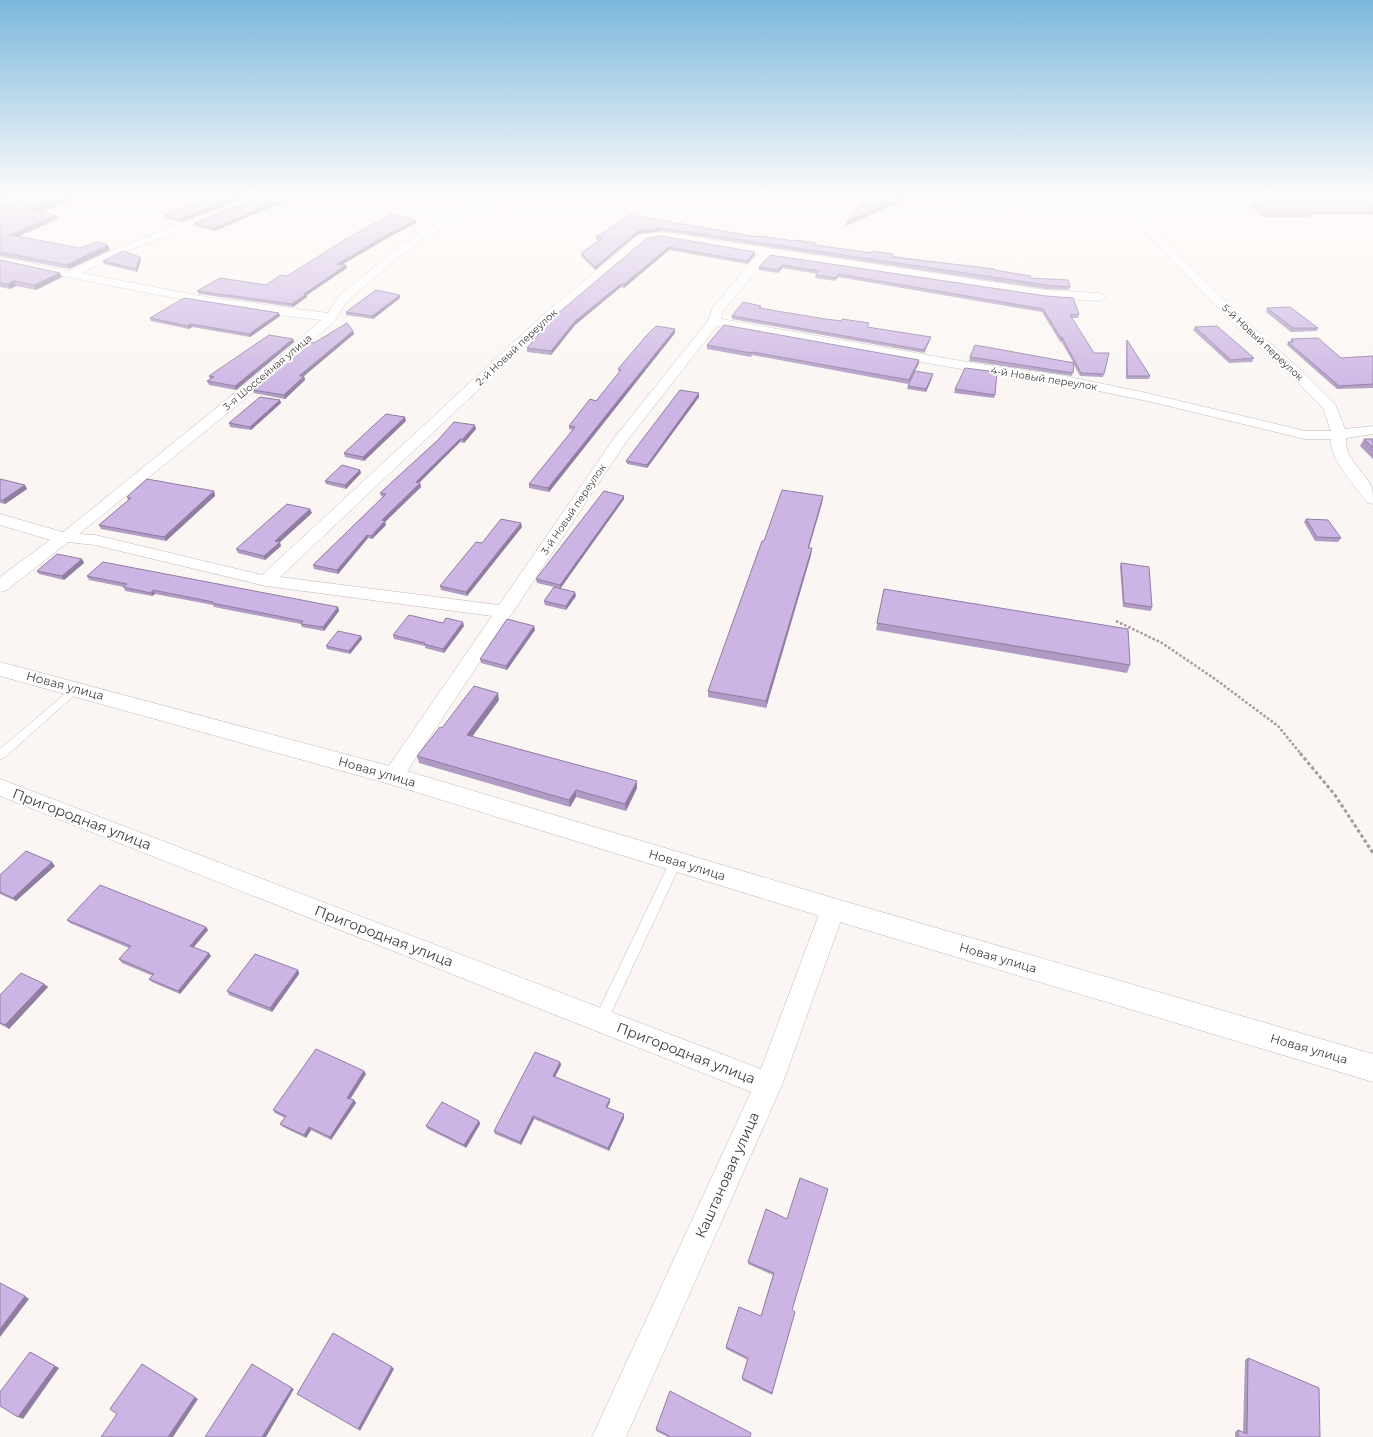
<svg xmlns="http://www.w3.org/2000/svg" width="1373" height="1437" viewBox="0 0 1373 1437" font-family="Montserrat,sans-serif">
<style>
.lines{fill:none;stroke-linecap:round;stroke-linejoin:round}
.lane-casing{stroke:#bfbab7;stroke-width:1}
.street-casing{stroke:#bfbab7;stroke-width:1}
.secondary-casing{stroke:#bfbab7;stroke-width:1}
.path-far1{stroke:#a19d9b;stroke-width:2.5;stroke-dasharray:2.5 2;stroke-linecap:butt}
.path{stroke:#a19d9b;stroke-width:3;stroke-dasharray:3.5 2.5;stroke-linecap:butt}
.lane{fill:#fff;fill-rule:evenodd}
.street{fill:#fff;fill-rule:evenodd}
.secondary{fill:#fff;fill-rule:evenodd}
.wall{fill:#af9bc4}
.shaded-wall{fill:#8f7ea0}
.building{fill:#ccb4e4;stroke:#8f7ea0}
.labels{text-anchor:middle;stroke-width:4;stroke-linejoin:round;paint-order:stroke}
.far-street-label{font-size:10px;fill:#3e3c3b;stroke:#fff}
.street-label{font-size:12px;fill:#3e3c3b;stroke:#fff}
.near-street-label{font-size:14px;fill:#3e3c3b;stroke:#fff}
</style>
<rect width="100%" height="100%" fill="#fbf6f3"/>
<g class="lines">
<g class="lane-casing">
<path id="lane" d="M76 686 79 687 81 689 79 691 4 758 0 759V749L73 687Z
M676 856 680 858 682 861 606 1024 601 1026 596 1024 595 1020 596 1016 670 861 672 858Z"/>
</g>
<g class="street-casing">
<path id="street" d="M250 197H263L116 256 82 273 206 297 328 313 339 296 390 254 417 234 485 197H497L425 238 398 258 347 301 335 320 294 359 79 534 95 535 262 575 543 315 639 235 662 232 1045 290 1100 293 1106 297 1100 301 1045 298 769 256 723 311 721 319 973 363 1060 375 1147 393 1305 431H1331L1323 408 1290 375 1235 325 1119 206C1097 205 941 206 934 197L1122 200 1373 197V201L1130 206 1243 319 1300 369 1335 404 1345 429 1373 426V434L1346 438C1344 460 1364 469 1372 488 1373 492 1373 499 1373 504L1367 502C1356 487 1329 459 1331 439H1305L1147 401 1060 383 973 371 717 326 626 442 400 782 393 784 386 782 382 776 386 770 492 616 266 586 95 545 58 541 56 538 284 353 321 320C213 308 107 285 0 263V257L69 271 108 252ZM662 238 758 254 713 307 708 321 615 437 499 605 280 577 551 321 646 240Z
M0 779 761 1069 821 909 825 902 833 899 841 902 845 909 782 1085 626 1437H592L751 1092 0 796Z"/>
</g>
<g class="secondary-casing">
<path id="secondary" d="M0 514 70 534 73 538 7 590 0 592V577L50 540 0 525Z
M0 662 393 767 833 898 1373 1054V1082L833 920 393 785 0 676Z"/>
</g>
<path class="path-far1" d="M1116 621 1162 643 1215 679 1278 726 1301 754"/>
<path class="path" d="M1300 753 1335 795 1373 853"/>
<use href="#lane" class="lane"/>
<use href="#street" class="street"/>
<use href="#secondary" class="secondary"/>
</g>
<path class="wall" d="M32 197H80L40 212 56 215 58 219 19 236 80 248 110 250 69 269 0 256V207Z
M212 197 181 222 166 218 165 215Z
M259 197H295L215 231 195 226 194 223Z
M1373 200V215H1311L1310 217H1263L1249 205 1250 202Z
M630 215 758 237 994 270 1070 287 1069 290 1045 289 662 231 638 234 595 270 581 256V253L600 241 596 240V237Z
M416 223 389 237 342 265H346L347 268 307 295V297L293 307 199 294 197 291 266 285Z
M647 238 755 252V255L747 264 669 250 624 288 621 287 612 294 575 325 551 355 527 352V348Z
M770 255 1079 314 1078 318H1072L1104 374 1103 377 1080 376 1074 365 1072 376 969 361 970 357 1073 362 1061 341V343L1042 312 838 277 835 281 815 278 816 275 817 274 782 268 778 273 759 270V267Z
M0 260 60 273 62 277 36 290 16 286 10 289 0 287Z
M141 260 137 272 104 264 103 261Z
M400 298 373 319 346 315V312Z
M761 306V309L868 327 930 340 924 353 732 319V316Z
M1267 308 1318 328 1317 331 1291 332 1266 312Z
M280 316 250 337 192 327 189 329 151 321 150 318Z
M1195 327 1254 358 1252 362 1229 363 1193 330Z
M353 331 354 334 304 376 305 380 285 399 254 393 253 390 314 343Z
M675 333 549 492 529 488V484L573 430 569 429V426L596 401 619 373 618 369Z
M293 339 294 342 236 390 209 385 207 381 210 379 209 376Z
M1291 339 1341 358 1373 356V388L1337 389 1287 345 1288 342H1290Z
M1127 340 1150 376 1149 379H1126V343Z
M707 345 919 360V363L908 384 752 355 751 357 707 349Z
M932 378 926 392 907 389 908 386Z
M955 389 995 395 994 398 954 393Z
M699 397 647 468 627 464 626 461Z
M280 400 281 403 251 430 230 427 229 423Z
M406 421 364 461 345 457 344 453Z
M476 429 464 443 460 442 419 483H420L421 487 385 522 386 525 372 539 368 538 338 574 314 569 313 565 383 497 381 496 380 493 438 440Z
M1364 439H1373V459L1360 446Z
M360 470 361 473 346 489 326 484 325 481Z
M0 479 25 485 27 489 5 504 0 503Z
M214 491 215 496 166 541 101 529 99 525 128 500 127 497Z
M624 496V499L560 589 576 596 566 610 545 605 544 601 554 587 537 583 536 579Z
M823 496 822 503 809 548H812L811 555 766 708 708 697V691Z
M312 513 279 542 281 546 265 560 238 553 236 549Z
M1306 519 1341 538 1338 542 1315 541 1304 522Z
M522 527 467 596 441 590 440 586Z
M82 559 84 563 64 580 39 574 37 571Z
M1121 563 1152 607 1151 611 1123 607 1120 567Z
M87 576 338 607 339 611 324 631 302 627 301 624 214 607 213 605 155 594 152 596 125 591 124 587 89 580Z
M884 589 1130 665 1127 673 876 630Z
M443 623 464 626 444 653 425 648V646L394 639 393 635Z
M534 626 535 630 507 670 481 663 480 659Z
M361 636 362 639 350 654 327 649 326 646Z
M499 700 472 737 637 788 626 811 576 797 570 807 419 763 417 756 442 728Z
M55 866 16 901 0 894V875Z
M67 920 206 927 208 930 194 947 211 956 180 994 152 982 149 979 153 976 122 963 119 959 129 948 70 923Z
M298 970 299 974 272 1012 229 995 227 991Z
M44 984 48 987 9 1029 0 1024V995Z
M560 1062 561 1065 555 1077 610 1099V1102L607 1108 624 1118 609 1151 534 1119 521 1145 495 1134 494 1131Z
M364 1071 366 1074 350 1099 354 1100 356 1103 331 1140 311 1130 306 1138 283 1127 280 1124 285 1118 275 1113 273 1110Z
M479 1121 480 1124 466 1148 428 1129 426 1126Z
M766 1209 792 1310 772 1395 742 1380 748 1360 726 1349V1347L761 1316 773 1275 748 1264Z
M1248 1358 1320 1437H1235V1432L1238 1430 1243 1432 1245 1360Z
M656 1429 750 1437H668L656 1431Z"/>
<path class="shaded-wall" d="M2 197H18L0 202V198Z
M67 197H80L33 215 31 210Z
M238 197H246L181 222 180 219Z
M288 197H295L215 231 214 228Z
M903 197H911L846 226V222Z
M56 215 58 219 12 239 10 235Z
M416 220V223L389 237 338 267 337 264 388 234Z
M662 228V231L638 234 595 270V267L638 231Z
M108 245 110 250 69 269 67 265Z
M669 247V250L624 288V284Z
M755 252V255L747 264V261Z
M140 257 141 260 137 272 136 269Z
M346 265 347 268 307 295V297L293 307 292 304 304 294Z
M782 265V268L778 273V270Z
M60 273 62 277 36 290 34 285Z
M838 274V277L835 281 836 278Z
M14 281 16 286 10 289 8 284Z
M621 284V287L575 325 551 355V351L575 321Z
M400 295V298L373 319 372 316Z
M279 313 280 316 250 337 249 334Z
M191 324 192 327 189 329 188 326Z
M675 329V333L549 492 548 488Z
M353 331 354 334 304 376 305 380 285 399 284 395 299 376Z
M931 337 930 340 924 353V350Z
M293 339 294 342 236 390 235 386Z
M919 360V363L908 384 909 380Z
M933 374 932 378 926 392V389Z
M699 393V397L647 468V465Z
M280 400 281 403 251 430 250 427Z
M405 417 406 421 364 461 363 457Z
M475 425 476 429 464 443 463 439Z
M460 439V442L416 486V482Z
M360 470 361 473 346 489 345 485Z
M420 483 421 487 385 522 386 525 372 539 371 536 382 520Z
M25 485 27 489 5 504 3 500Z
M214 491 215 496 166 541 164 537Z
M624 496V499L560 589V585Z
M823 496 822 503 807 554 808 548Z
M310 509 312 513 277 545 275 541Z
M521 523 522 527 467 596 466 592Z
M367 535 368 538 338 574 337 570Z
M280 542 281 546 265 560 264 556Z
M812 548 811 555 766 708V701Z
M82 559 84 563 64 580 62 576Z
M153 590 155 594 152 596 151 593Z
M575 592 576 596 566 610V606Z
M338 607 339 611 324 631 323 627Z
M463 622 464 626 444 653 443 649Z
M534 626 535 630 507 670 506 666Z
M361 636 362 639 350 654 349 651Z
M498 693 499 700 468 742 467 735Z
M637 781V788L626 811 625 804Z
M576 790V797L570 807 569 800Z
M52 862 55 866 16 901 13 898Z
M206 927 208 930 192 949 190 946Z
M209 953 211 956 180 994 178 991Z
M298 970 299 974 272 1012 270 1008Z
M44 984 48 987 9 1029 5 1025Z
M560 1062 561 1065 554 1079 553 1076Z
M364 1071 366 1074 349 1101 347 1098Z
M610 1099V1102L606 1110V1107Z
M354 1100 356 1103 331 1140 330 1137Z
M624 1114V1118L609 1151 608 1148Z
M533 1116 534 1119 521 1145 520 1142Z
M479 1121 480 1124 466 1148 464 1145Z
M309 1127 311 1130 306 1138 304 1135Z
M25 1296 29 1299 0 1337V1329Z
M30 1352 59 1368 23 1419 18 1417Z
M142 1364 198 1399 173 1437H168Z
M392 1367 394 1369 360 1431 358 1429Z
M292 1388 294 1389 266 1437H262Z"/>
<path class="building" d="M32 197H67L31 210 56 215 10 235 80 248 97 242 108 245 67 265 0 252V207Z
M212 197H238L180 219 165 215Z
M259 197H288L214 228 194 223Z
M867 197H903L846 222Z
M1373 200V212H1309L1311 214H1264L1250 202Z
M392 214 416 220 388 234 337 264 346 265 304 294H306L292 304 197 291 220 278 266 285 281 275 287 276 351 236Z
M630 215 758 237 759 236 795 241 796 240 816 243 815 245 871 253 872 251 893 254 892 257 995 269 994 270 1031 276 1030 278 1068 280 1070 287 1046 285 662 228 638 231 595 267 581 253 603 238 596 237Z
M662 236 755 252 747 261 669 247 624 284H621L612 291 575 321 551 351 527 348 556 315 647 238Z
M123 251 140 257 136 269 103 261Z
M770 255 1046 296 1073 298 1079 314 1070 315 1094 353H1109L1104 374 1081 373 1062 337V340L1043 309 838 274 836 278 816 275 819 271 782 265 778 270 759 267Z
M0 260 60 273 34 285 14 281 8 284 0 283Z
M376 290 400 295 372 316 346 312Z
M184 298 279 313 249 334 191 324 188 326 150 318Z
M743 302 761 306 759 308 819 318 841 321 842 319 869 323 867 327 931 337 924 350 732 316Z
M1290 307 1318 328H1293L1267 308Z
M347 323 353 331 299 376H304L284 395 253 390 309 342 314 343Z
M724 325 919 360 909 380 752 352 751 353 707 345Z
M656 326 675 329 548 488 529 484 575 427 569 426 590 399 596 401 621 370 618 369 647 335Z
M1217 326 1254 358 1231 360 1195 327Z
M269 335 293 339 235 386 207 381 214 377 209 376Z
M1318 338 1341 358 1373 356V384L1339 386 1288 342H1294L1291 339Z
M1127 340 1150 376H1127Z
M975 345 1074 363 1073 373 970 357Z
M965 368 997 372 995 395 955 389Z
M915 371 933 374 926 389 908 386Z
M680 390 699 393 647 465 626 461Z
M260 397 280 400 250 427 229 423Z
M386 414 405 417 363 457 344 453Z
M454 422 475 425 463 439H460L416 482 420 483 382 520 385 521 371 536 367 535 337 570 313 565 386 494 380 493 438 440Z
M1364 439H1373V448Z
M342 465 360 470 345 485 325 481Z
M0 479 25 485 3 500H0Z
M147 479 214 491 164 537 99 525 131 498 127 497Z
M782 490 823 496 808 548H812L766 701 708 691 762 541H764Z
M604 491 624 496 560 585 536 579Z
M287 504 310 509 275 541 280 542 264 556 236 549Z
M501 519 521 523 466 592 440 586 476 542 482 543Z
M1306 519 1328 520 1341 538 1317 537Z
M57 554 82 559 62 576 37 571Z
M103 562 338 607 323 627 301 624 303 621 212 603 213 602 153 590 151 593 123 587 127 584 87 576Z
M1121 563 1149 567 1152 607 1124 603Z
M554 587 575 592 566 606 544 601Z
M884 589 1128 629 1130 665 877 623Z
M409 615 443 623 446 618 463 622 443 649 424 644 425 643 393 635Z
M507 619 534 626 506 666 480 659Z
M338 631 361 636 349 651 326 646Z
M474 686 498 693 467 735 637 781 625 804 576 790 569 800 417 756 440 727 442 728Z
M26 851 52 862 13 898 0 892V875Z
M100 885 206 927 190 946 209 953 178 991 149 979 154 974 119 959 131 946 67 920Z
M255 954 298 970 270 1008 227 991Z
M21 973 44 984 5 1025 0 1023V995Z
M316 1049 364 1071 347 1098 354 1100 330 1137 309 1127 304 1135 280 1124 286 1116 273 1110Z
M535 1052 560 1062 553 1076 610 1099 606 1107 624 1114 608 1148 533 1116 520 1142 494 1131Z
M442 1102 479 1121 464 1145 426 1126Z
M800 1178 828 1189 792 1310 795 1312 772 1393 742 1378 748 1358 726 1347 739 1307 761 1316 774 1273 748 1262 766 1209 787 1219Z
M0 1283 25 1296 0 1329Z
M333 1333 392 1367 358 1429 297 1394Z
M30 1352 55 1366 18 1417 0 1406V1392Z
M1248 1358 1319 1388 1320 1437H1238V1430L1247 1434Z
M142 1364 195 1397 168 1437H101L117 1414 110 1409Z
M252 1364 292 1388 262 1437H205Z
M670 1391 751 1433 750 1437H671L656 1429Z"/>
<linearGradient id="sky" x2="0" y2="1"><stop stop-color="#7bb7dd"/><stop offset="0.49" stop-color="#fdfbfa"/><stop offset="1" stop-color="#fdfbfa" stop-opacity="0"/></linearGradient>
<rect width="1373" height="398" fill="url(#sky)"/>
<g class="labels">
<g class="far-street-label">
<text transform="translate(1263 342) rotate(43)" y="4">5-й Новый переулок</text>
<text transform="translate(516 347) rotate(-43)" y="4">2-й Новый переулок</text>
<text transform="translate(267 372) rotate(-40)" y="4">3-я Шоссейная улица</text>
<text transform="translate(1044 378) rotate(9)" y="4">4-й Новый переулок</text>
<text transform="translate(573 509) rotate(-56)" y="4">3-й Новый переулок</text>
</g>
<g class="street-label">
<text transform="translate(65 686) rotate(15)" y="4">Новая улица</text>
<text transform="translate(377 772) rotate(16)" y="4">Новая улица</text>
<text transform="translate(687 865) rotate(17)" y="4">Новая улица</text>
<text transform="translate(998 958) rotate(16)" y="4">Новая улица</text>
<text transform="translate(1309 1049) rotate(16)" y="4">Новая улица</text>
</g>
<g class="near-street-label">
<text transform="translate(82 819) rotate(21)" y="5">Пригородная улица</text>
<text transform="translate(384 936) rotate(21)" y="5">Пригородная улица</text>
<text transform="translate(686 1053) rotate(21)" y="5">Пригородная улица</text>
<text transform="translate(727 1175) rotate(-66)" y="5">Каштановая улица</text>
</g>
</g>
</svg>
